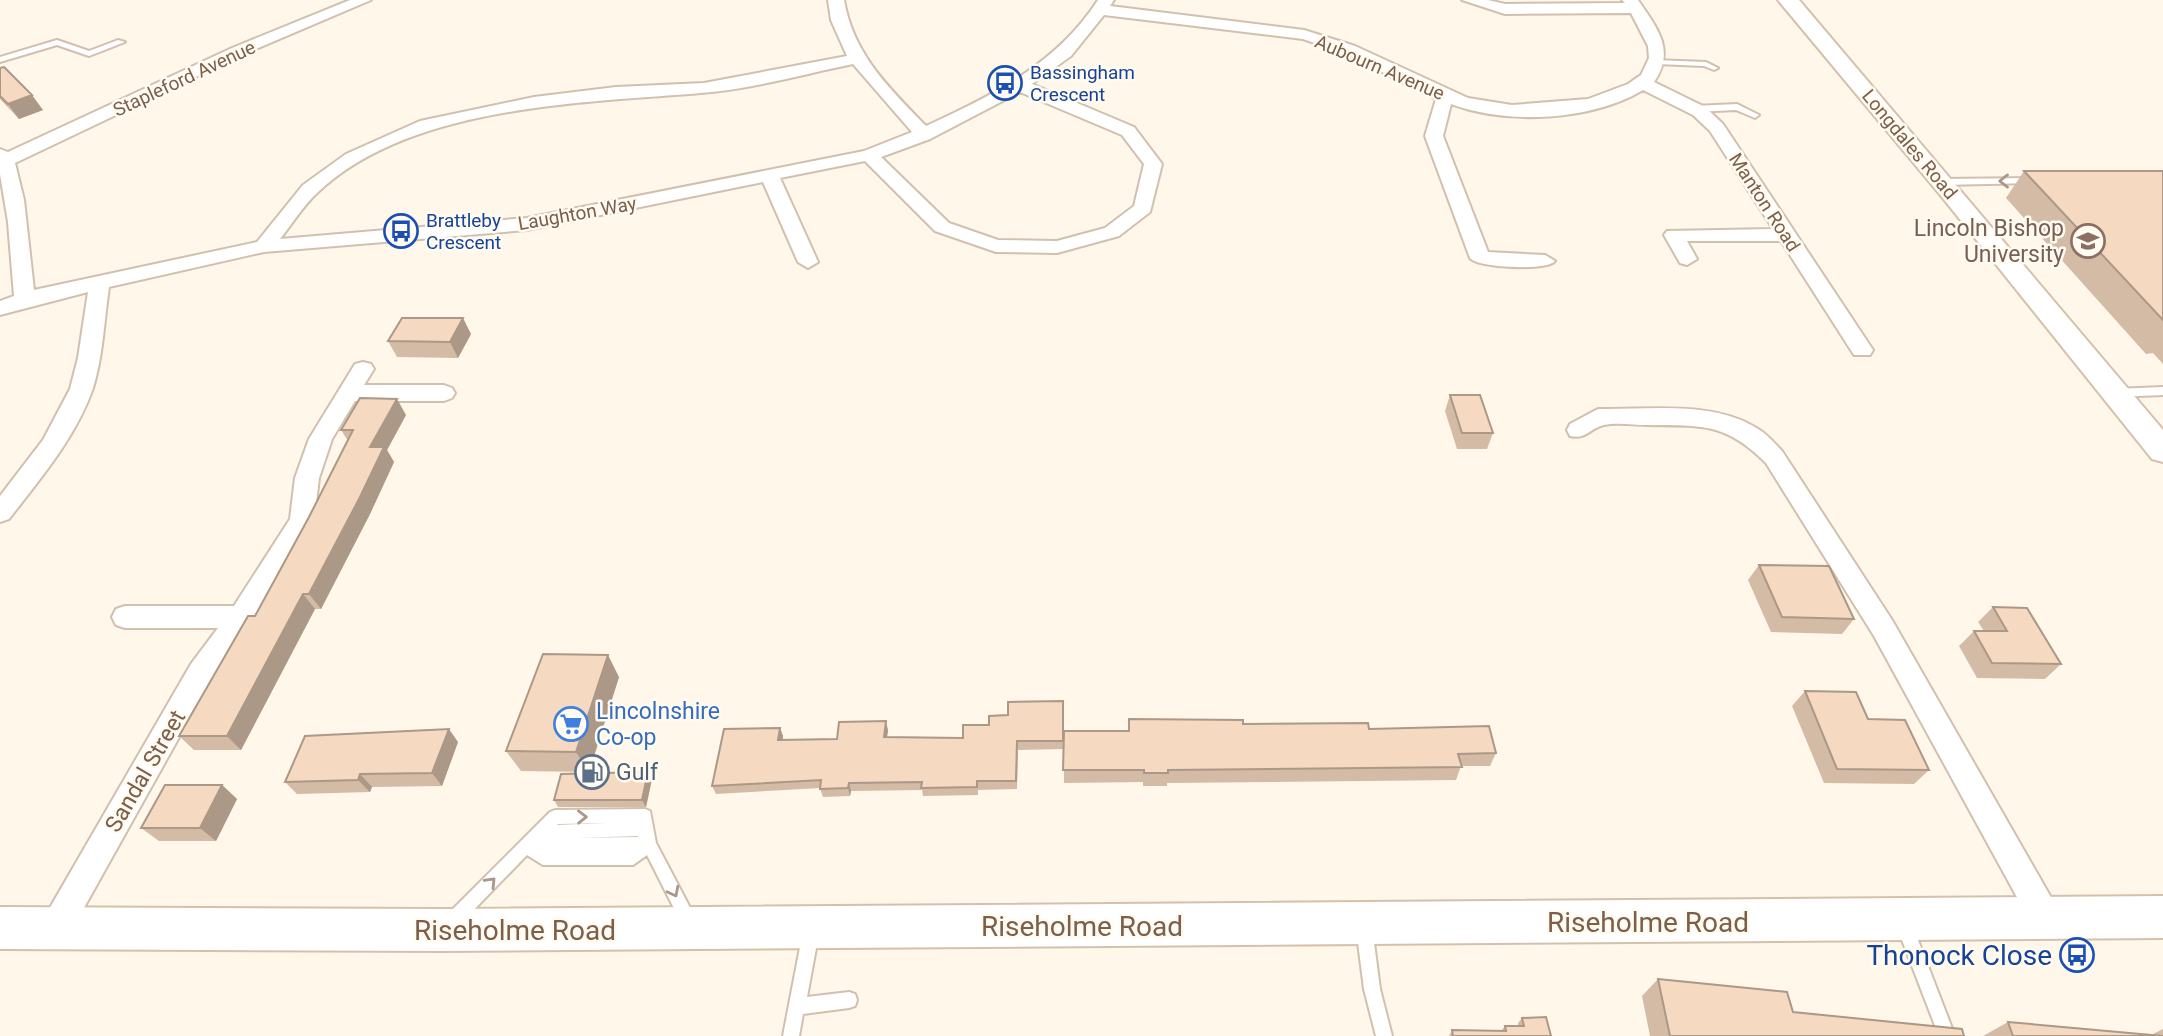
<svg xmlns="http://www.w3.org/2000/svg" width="2163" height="1036" viewBox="0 0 2163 1036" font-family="Roboto,sans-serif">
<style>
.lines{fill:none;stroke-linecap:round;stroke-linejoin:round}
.lane-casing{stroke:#d2c0ae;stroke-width:4}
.street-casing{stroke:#d2c0ae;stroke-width:4}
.secondary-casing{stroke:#d5c1ab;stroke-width:4}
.lane{fill:#fff;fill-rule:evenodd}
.street{fill:#fff;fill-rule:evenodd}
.secondary{fill:#fff;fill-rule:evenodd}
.wall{fill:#d3bba5}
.shaded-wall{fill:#ac9886}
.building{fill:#f5d9c0;stroke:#ac9886;stroke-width:2}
.oneway{stroke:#a9978a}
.labels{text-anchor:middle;stroke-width:5;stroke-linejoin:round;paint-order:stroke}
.far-street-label{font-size:19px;fill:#7b5f4b;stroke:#fffbf1}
.far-transit-label{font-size:19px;fill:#164399;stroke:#fffbf1;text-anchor:start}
.education-label{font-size:23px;fill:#785e54;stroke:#fffbf1;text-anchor:end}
.shop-label{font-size:23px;fill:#366cbe;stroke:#fffbf1;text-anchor:start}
.street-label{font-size:23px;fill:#7b5f4b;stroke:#fffbf1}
.service-label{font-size:23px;fill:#4e5e75;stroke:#fffbf1;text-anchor:start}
.near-street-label{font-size:28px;fill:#7b5f4b;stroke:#fffbf1}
.near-transit-label{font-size:28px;fill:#164399;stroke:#fffbf1;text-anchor:end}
</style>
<rect width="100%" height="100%" fill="#fef7ea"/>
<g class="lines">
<g class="lane-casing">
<path id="lane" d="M57 40 89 51 118 40 125 42 89 56 57 45 0 62V57Z
M1654 60 1706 62 1718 68 1714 70 1704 66 1657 64H1654Z
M1737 104 1759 115 1755 118 1736 110 1694 112 1690 109 1694 106Z
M2033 178 2038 181 2036 183 1942 185 1937 182 1942 179Z
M2163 387V395L2115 397 2109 393 2115 389Z
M645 809 650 811 656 843 697 921 695 926 689 929 683 926 647 855 633 865H543L527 855 459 925 453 928 447 925 445 920 447 915 550 812 555 810ZM605 823 557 825 558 824ZM638 836V837L576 838Z
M1364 919 1370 922 1372 927 1380 989 1392 1036H1376L1364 989 1356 927 1358 922Z
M1905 919 1911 922 1955 1036H1939L1897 927 1899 922Z
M811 924 817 926 819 932 807 997 849 992 855 994 857 1000 855 1006 849 1008 803 1014 799 1036H783L803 932 805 926Z"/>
</g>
<g class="street-casing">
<path id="street" d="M350 0H371L244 54 15 163 24 200 34 290 257 242 303 185 346 154 420 121 534 97 616 87 704 83 847 56 831 20 828 0H844C853 54 889 88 926 126 992 96 1058 63 1098 0H1114L1110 6 1304 30 1355 46 1468 98 1512 105 1588 99 1628 84 1641 75 1649 58 1648 46 1631 13 1505 14 1462 0H1488L1505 4 1625 3 1622 0H1638C1657 28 1676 50 1654 82L1705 107 1723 124 1873 350 1870 355H1854L1781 241H1687L1697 259 1687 265 1680 263 1664 235 1667 231 1773 229 1710 131 1693 115 1643 90C1591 121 1508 125 1451 104L1443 136 1488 252 1545 255 1555 261C1548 271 1477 268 1470 258L1425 136 1436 99 1344 53 1303 39 1104 15 1071 56 1032 84 1134 127 1162 164 1150 212 1119 236 1057 253 996 252 935 231 865 161 780 178 818 262 808 268 798 262 763 182 527 230 264 252 109 287C104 321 103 356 93 388 76 437 40 479 9 519L0 522V496L43 440 70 389 78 358 88 292 0 315V301L14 296 8 222 0 174V149L8 152 232 48ZM853 64 912 132 864 151 527 218 280 239C292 224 303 206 317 193 409 105 582 103 701 93 752 89 804 74 853 64ZM1020 92 1122 135 1144 164 1134 206 1105 228 1057 241 998 240 949 223 881 157 930 139Z
M363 362 371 364 374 369 364 385H444L452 388 455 393 452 398 444 401H355L332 439 319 478 314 520 275 589 211 680 66 940 55 945 44 940 39 929 44 918 191 664 218 628H125L116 625 112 617 116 609 125 606H234L290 519 295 478 309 439 355 364Z
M1598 409C1649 410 1713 400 1758 429 1767 434 1775 444 1782 451L1892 620 2057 908 2062 919 2057 930 2046 934 2035 930 1874 636 1766 463C1725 422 1702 426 1647 425 1634 425 1617 422 1604 425 1590 428 1586 440 1570 436L1567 430 1570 424Z"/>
</g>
<g class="secondary-casing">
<path id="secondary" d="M1778 0H1799L2163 430V462L2152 459 1942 197Z
M2163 896V938L443 951 0 949V907L443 909Z"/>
</g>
<use href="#lane" class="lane"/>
<use href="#street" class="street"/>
<use href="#secondary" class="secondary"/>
</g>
<path class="wall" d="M0 68 43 110 19 119 0 99Z
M2024 171H2163V364L2153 353 2146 354 2006 198Z
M471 334 458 358 397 357 388 341Z
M1450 395 1493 433 1487 449H1457L1445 411Z
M406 415 387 450 394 462 370 514 321 609H315L241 750H194L179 736 255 616 309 517 348 441 341 430Z
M1759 565 1854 619 1842 634 1771 632 1748 580Z
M1993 607 2061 664 2045 679 1977 678 1959 646 1974 631H1984L1978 622Z
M619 677 589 772 521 771 506 751Z
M1805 691 1868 719 1929 770 1914 784 1824 783 1792 706Z
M1063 701V749L1018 750 1017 789 978 790V795L923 796 922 790 851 791 850 796 823 797 820 788 716 794 712 786 780 728 783 736V740L837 739 888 730 887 737 963 738 989 725Z
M1129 719 1369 729 1496 753 1490 766H1461L1456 780 1167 783V786H1143V782L1064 783V731H1128Z
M458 742 442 786 372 787 370 792 297 794 285 782Z
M652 779 646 807H558L554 800Z
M222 785 237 799 216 841H159L141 828Z
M1658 979 1793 1012 1964 1036H1650L1642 996Z
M1522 1018 1551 1036H1449L1452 1030 1501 1031 1505 1026H1518V1023Z
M2008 1022 2151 1035 2163 1029V1036H1983Z"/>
<path class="shaded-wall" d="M32 95 43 110 19 119 8 104Z
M463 318 471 334 458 358 450 342Z
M397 399 406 415 387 450 394 462 370 514 321 609 309 594 370 447Z
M303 594 315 609 241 750 227 736Z
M608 655 619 677 589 772 576 752Z
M886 721 888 730 886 745 884 737Z
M780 728 783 736 781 748 778 740Z
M449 729 458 742 442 786 432 773Z
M648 772 652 779 646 807 642 800Z
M360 774 372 787 370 792 358 780Z
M849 783 851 791 850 796 848 788Z
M222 785 237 799 216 841 200 828Z"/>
<path class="building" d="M4 67 32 95 8 104 0 96V68Z
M2024 171H2163V320Z
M402 318H463L450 342 388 341Z
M1450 395H1480L1493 433H1462Z
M360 398 397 399 370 447H384L359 499 309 594H303L227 736H179L248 616H255L309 517 353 430H341Z
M1759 565 1829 566 1854 619 1782 617Z
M1993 607 2027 608 2061 664 1992 663 1974 631H2007Z
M543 654 608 655 576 752 506 751Z
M1805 691 1856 692 1868 719 1905 720 1929 770 1837 769Z
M1063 701V741H1017L1016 781H977V787L921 788 922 782 849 783 848 788 820 789 821 780 712 786 724 729 780 728 778 740 837 739 839 722 886 721 884 737 963 738V725H989V716L1008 715V702Z
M1129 719 1243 720V724L1368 723 1369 729 1489 726 1496 753 1458 754 1462 767 1168 770V773H1144V770H1063L1064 731H1129Z
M449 729 432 773 360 774 358 780 285 782 305 736Z
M648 772 642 800H554L561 774Z
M165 785H222L200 828H141Z
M1658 979 1787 992 1793 1012 1962 1029 1964 1036H1670Z
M1546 1017 1551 1036H1453L1452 1030 1506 1031 1505 1026H1524L1522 1018Z
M2008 1022 2163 1036H2013Z"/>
<defs><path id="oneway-chevron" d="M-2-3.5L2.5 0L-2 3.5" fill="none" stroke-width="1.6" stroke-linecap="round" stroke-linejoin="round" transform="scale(1.75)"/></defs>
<g class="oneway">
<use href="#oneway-chevron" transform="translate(2004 181) rotate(180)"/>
<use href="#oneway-chevron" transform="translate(582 817) rotate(-1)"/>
<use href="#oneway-chevron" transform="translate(491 882) rotate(-46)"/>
<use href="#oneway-chevron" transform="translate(674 892) rotate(63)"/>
</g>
<defs>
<g id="bus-ring" transform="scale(1.75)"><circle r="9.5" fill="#fffbf1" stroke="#1a4fb4" stroke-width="1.5"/><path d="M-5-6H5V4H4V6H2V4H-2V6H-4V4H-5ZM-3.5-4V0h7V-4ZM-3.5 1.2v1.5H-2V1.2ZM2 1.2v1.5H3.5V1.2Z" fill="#1a4fb4"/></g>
<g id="university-ring" transform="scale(1.75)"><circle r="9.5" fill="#fffbf1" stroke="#8d6e63" stroke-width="1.5"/><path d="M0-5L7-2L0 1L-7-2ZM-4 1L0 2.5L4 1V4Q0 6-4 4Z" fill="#8d6e63"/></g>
<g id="supermarket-ring" transform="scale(1.75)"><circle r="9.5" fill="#fffbf1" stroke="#3f7fe0" stroke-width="1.5"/><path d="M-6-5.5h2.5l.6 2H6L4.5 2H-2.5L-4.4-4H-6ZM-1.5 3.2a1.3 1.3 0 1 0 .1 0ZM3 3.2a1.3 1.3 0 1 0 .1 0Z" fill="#3f7fe0"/></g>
<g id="fuel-ring" transform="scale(1.75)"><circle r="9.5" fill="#fffbf1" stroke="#5c6f8a" stroke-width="1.5"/><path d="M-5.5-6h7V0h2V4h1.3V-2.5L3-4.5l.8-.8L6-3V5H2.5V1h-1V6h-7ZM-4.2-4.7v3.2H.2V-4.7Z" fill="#5c6f8a"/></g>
</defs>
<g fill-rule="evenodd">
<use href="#bus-ring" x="1005" y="83"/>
<use href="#bus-ring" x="401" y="231"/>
<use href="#university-ring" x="2088" y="241"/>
<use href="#supermarket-ring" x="571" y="724"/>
<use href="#fuel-ring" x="592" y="772"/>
<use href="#bus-ring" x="2077" y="955"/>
</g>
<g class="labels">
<g class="far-street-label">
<text transform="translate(1380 67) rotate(23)" y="7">Aubourn Avenue</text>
<text transform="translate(184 78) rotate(-25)" y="7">Stapleford Avenue</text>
<text transform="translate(1910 144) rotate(50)" y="7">Longdales Road</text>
<text transform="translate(1765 202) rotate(57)" y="7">Manton Road</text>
<text transform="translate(577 213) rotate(-10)" y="7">Laughton Way</text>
</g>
<g class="far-transit-label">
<text x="1030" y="79">Bassingham<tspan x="1030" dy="22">Crescent</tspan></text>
<text x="426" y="227">Brattleby<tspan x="426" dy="22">Crescent</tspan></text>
</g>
<g class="education-label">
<text x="2064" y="236">Lincoln Bishop<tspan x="2064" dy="26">University</tspan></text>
</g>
<g class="shop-label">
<text x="596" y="719">Lincolnshire<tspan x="596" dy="26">Co-op</tspan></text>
</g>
<g class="street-label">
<text transform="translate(145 771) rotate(-60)" y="8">Sandal Street</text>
</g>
<g class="service-label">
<text x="616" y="780">Gulf</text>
</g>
<g class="near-street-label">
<text x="1648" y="932">Riseholme Road</text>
<text x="1082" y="936">Riseholme Road</text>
<text x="515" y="940">Riseholme Road</text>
</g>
<g class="near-transit-label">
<text x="2052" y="965">Thonock Close</text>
</g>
</g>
</svg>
